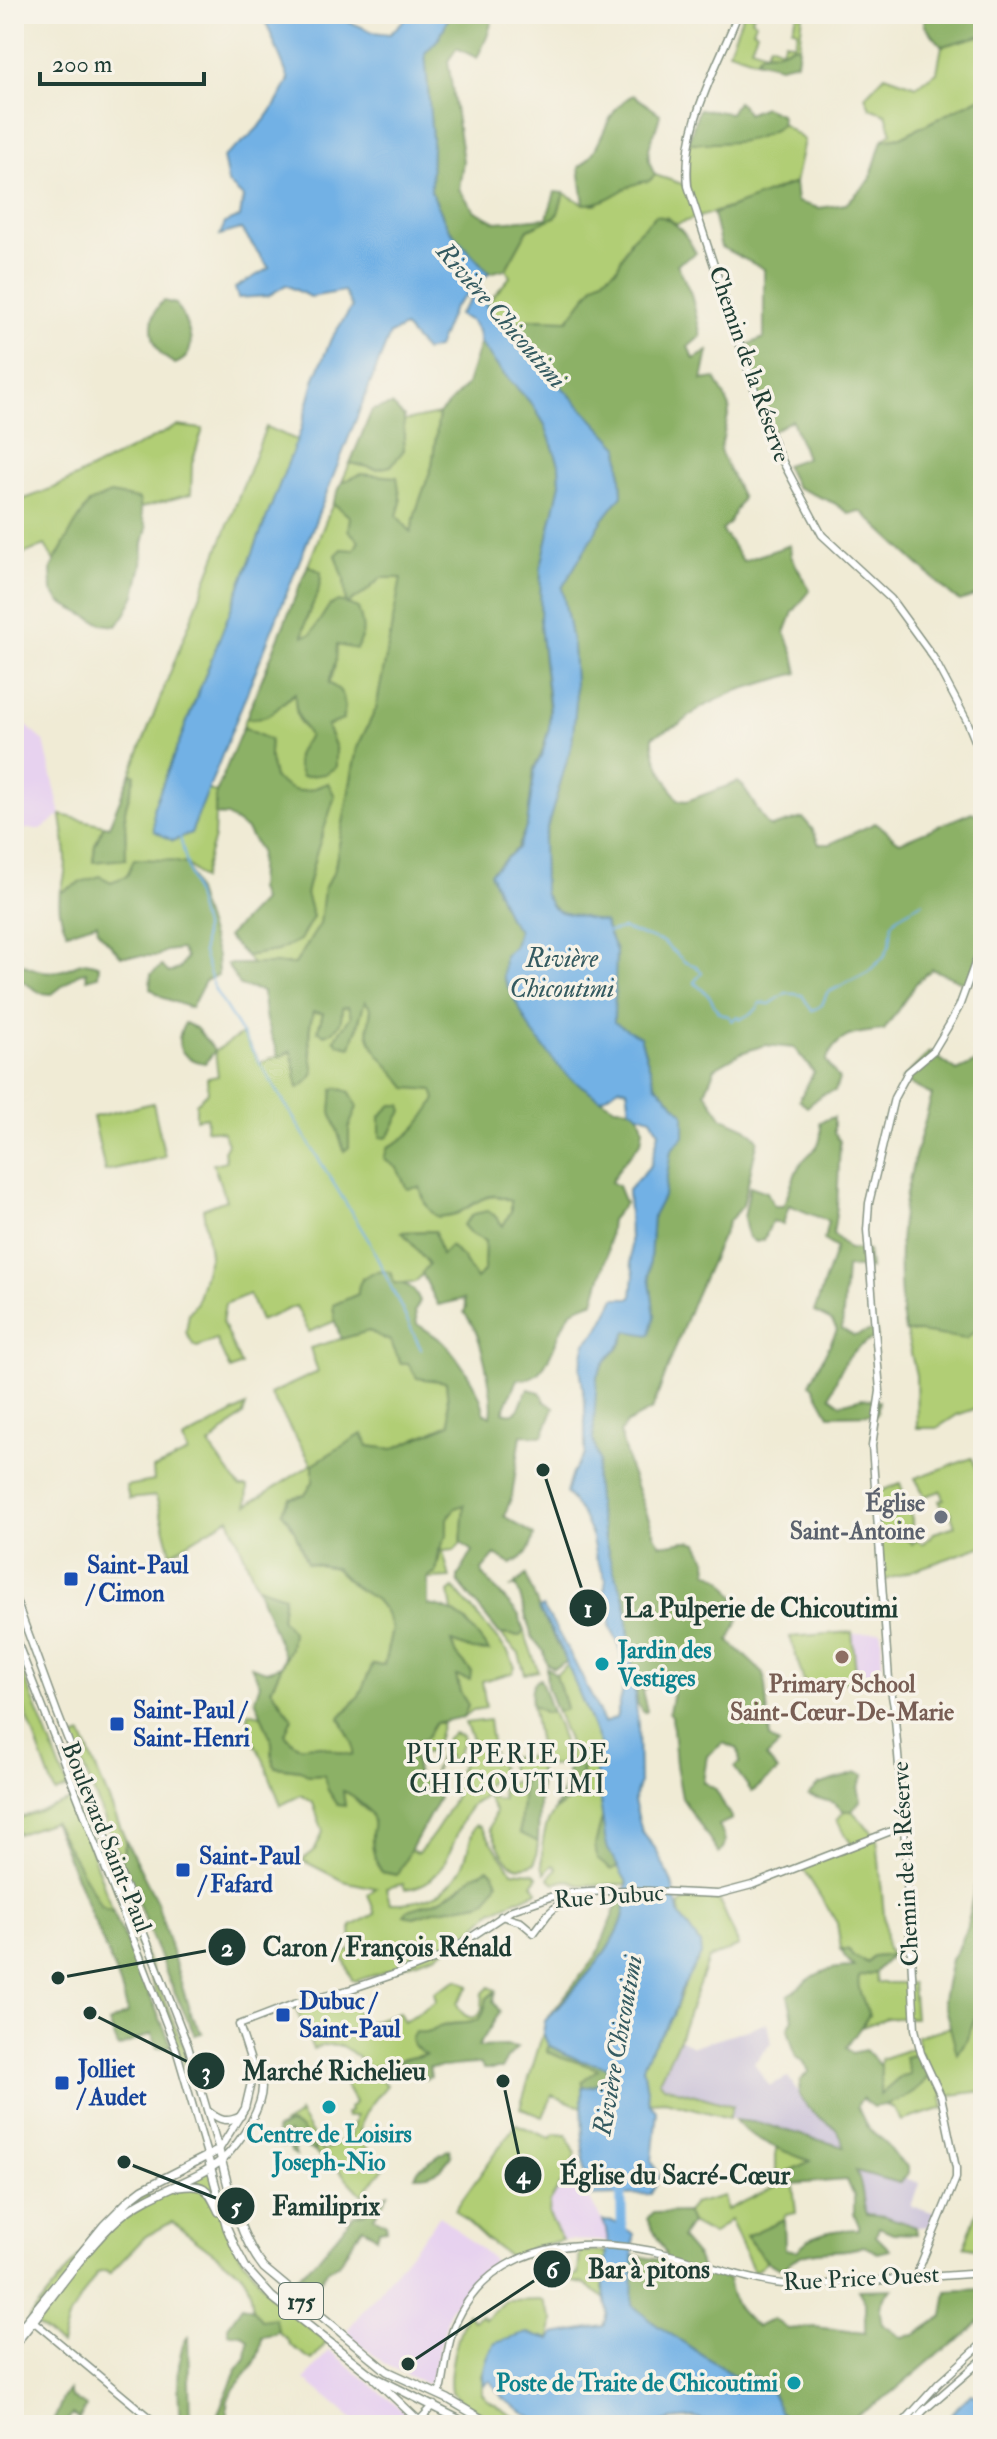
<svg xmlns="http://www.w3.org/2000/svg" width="997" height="2439" viewBox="0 0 997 2439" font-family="'IM FELL Double Pica',serif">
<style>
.built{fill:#e7d2ef}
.industrial{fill:#c8bfd8}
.green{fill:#b1ce74;stroke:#688654;stroke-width:2;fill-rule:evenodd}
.forest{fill:#8cb166;stroke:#56774d;stroke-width:2}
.water{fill:#72b1e5;stroke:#48778c;stroke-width:2}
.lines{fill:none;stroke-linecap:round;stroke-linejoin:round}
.stream{stroke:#72b1e5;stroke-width:2}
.river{stroke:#72b1e5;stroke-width:10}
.tertiary-casing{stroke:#889484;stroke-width:9}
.secondary-casing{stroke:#889484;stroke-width:9}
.primary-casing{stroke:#889484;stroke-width:10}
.tertiary{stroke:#fff;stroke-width:6}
.secondary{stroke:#fff;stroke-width:6}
.primary{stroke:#fff;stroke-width:7}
.worship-dot{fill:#6b7280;stroke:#f7f3e8;stroke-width:3}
.transit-dot{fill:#1a4fb4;stroke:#f7f3e8;stroke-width:3}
.education-dot{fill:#8d6e63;stroke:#f7f3e8;stroke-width:3}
.culture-dot{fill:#0f9aa8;stroke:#f7f3e8;stroke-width:3}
.labels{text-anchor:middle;stroke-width:7;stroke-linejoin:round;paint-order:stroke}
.shield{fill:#f7f3e8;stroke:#60746a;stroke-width:2}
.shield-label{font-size:22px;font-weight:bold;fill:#1f3d34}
.street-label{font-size:24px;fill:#1f3d34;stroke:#f7f3e8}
.worship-label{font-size:24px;font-weight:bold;fill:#5b616d;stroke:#f7f3e8;text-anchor:end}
.transit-label{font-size:24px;font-weight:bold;fill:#164399;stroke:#f7f3e8;text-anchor:start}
.culture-label{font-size:24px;font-weight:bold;fill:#0d838f;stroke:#f7f3e8;text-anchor:start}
.education-label{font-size:24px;font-weight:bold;fill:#785e54;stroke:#f7f3e8}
.water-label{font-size:26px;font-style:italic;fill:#345a60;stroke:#f7f3e8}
.neighbourhood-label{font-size:26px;letter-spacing:2px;fill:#1f3d34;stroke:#f7f3e8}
.leader{fill:none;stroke:#1f3d34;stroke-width:3}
.callout-dot{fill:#1f3d34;stroke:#f7f3e8;stroke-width:3}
.mark-label{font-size:24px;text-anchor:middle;font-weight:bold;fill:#fff}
.callout-label{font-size:26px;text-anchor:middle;font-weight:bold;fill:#1f3d34;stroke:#f7f3e8;stroke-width:7;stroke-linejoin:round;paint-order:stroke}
</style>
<rect width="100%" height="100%" fill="#f7f3e8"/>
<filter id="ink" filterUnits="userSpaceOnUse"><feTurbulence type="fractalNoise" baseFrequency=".0125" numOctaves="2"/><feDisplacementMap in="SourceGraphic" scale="16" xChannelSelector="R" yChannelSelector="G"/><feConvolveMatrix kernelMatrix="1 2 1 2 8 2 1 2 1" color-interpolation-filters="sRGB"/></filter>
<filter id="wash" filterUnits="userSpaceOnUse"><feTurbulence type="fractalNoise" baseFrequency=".006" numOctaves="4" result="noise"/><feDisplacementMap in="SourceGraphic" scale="32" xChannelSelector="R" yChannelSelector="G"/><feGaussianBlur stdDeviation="1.8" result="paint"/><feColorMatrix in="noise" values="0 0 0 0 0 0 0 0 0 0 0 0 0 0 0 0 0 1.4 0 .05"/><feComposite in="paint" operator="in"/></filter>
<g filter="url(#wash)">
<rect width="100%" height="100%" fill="#f0ebd5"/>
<path class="built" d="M14 715 44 741 61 815 41 829H14Z
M881 1631 882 1675 810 1680 795 1640Z
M562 2181 588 2196 605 2226 608 2241 562 2240 549 2215 550 2202Z
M440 2216 492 2258 493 2264 462 2294 450 2309 431 2381 426 2384 385 2364 349 2335 348 2329Z
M329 2350 402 2410 407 2419 401 2425H360L305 2379Z"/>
<path class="industrial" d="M767 2023 771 2043 754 2063 769 2086 788 2077 811 2111 833 2124 840 2132 845 2148 760 2123 729 2118 732 2106 664 2086 659 2080 679 2039 693 2046Z
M856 2170 899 2183 904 2178 920 2183 911 2206 939 2214 933 2226 916 2227 885 2216 867 2214 863 2204 861 2179Z"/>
<path class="green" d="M743 14H754L752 19 756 22 753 30 757 32 751 47 766 52 770 44 781 49 785 41 794 44 798 31 792 28 798 14H803L799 47 796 45 779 51 760 54 756 60 729 51Z
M983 35V96L901 137 882 140 892 133 886 114 870 108 865 96 885 75 916 86 937 72 942 46Z
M782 124 804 140 795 183 772 191 759 198 677 224 666 217 631 239 617 268 595 284 568 320 533 319 512 323 493 318 486 305 510 277 506 269 528 229 557 216 564 193 584 204H596L635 182 649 181 655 175 688 186V143L775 130Z
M439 414 432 466 416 511 411 532 396 516 401 502 361 474 342 482 350 463 377 469 404 450V421Z
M177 426 203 429 192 463 191 494 140 508 138 499 89 503 54 561 45 545 14 558V503L56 487Z
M266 427 297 440 153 809 173 841 191 833 208 789 216 793 214 837 202 879 187 864 127 876 111 882H81L60 893C71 864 64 842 61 815L104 825 95 845 93 861 126 858 125 810 135 775 131 773Z
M333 503 350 517 359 541 354 550 336 555 344 579 346 604 363 594 381 578H402L376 709 357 748 334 872 324 888 321 924 295 964H258L255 969 246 956 277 951 313 917 306 894 315 857 328 783C302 793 296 796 274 778L269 754V740L243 727 246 718C275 720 274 708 296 693 292 727 308 735 336 748L327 726 333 687 329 683C342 658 334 632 329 606L311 635 303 637C305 610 321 599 321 572L308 565Z
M364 1000 371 1009C370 1016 367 1028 369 1035 373 1053 396 1072 407 1087L433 1090 437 1100C423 1120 412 1137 388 1147L384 1159 397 1168 407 1188 420 1187 425 1204 456 1214C474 1203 490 1189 511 1201V1211L503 1226 494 1215 470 1233 485 1241 484 1271 476 1280 463 1258 450 1246 441 1256 434 1231 403 1232 430 1265C414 1282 421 1285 394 1283L390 1272C379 1271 373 1273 362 1278L359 1294 333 1305 335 1321 309 1332 296 1306 260 1321 249 1294 225 1304 222 1322 241 1365 230 1370 216 1339 198 1347 194 1346 186 1332 189 1313 197 1302 210 1254 203 1209 226 1200 213 1164 226 1161 224 1151 228 1143 223 1132 206 1129 207 1117 196 1119V1103L208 1092 207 1078 218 1076 215 1051 242 1034 260 1063 291 1051 298 1087 314 1073C310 1052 307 1033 313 1012L323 1013 318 1030 342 1008 348 1006 351 1016 335 1039 357 1032Z
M930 1052 957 1071 983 1072V1406L957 1415 937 1428H917L916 1375 902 1314 900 1255 906 1193 932 1095 902 1080Z
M153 1103 165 1157 105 1171 93 1117Z
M368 1331 390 1341 401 1363H408L446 1382 450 1424 393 1449 368 1446 363 1434 313 1464V1482L305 1495 295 1526 296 1535 307 1563 335 1568 355 1587 376 1600 385 1611 392 1629 384 1665 373 1664 359 1696 340 1718 353 1744V1755L342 1754 319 1745 303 1748 295 1745 284 1734 282 1702 271 1689 290 1647 281 1618 284 1596 257 1587 229 1518 171 1553 156 1496 129 1499 126 1486 154 1481 153 1469 188 1453 183 1440 246 1406 243 1415 209 1445 240 1487H248L247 1505 312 1464 270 1394 318 1372 310 1348Z
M972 1458 983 1487V1546L883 1581 876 1493 900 1483 912 1519V1525L905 1531 908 1541H911L912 1544 917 1540 922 1544 934 1533 955 1526 950 1511 943 1510 939 1501 944 1499 941 1491 925 1496 915 1478Z
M464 1504 461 1543 455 1550 443 1551 450 1578 430 1579 428 1577 436 1573C440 1554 445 1537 447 1518L455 1508Z
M454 1588 508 1652 515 1667 512 1673 482 1681 486 1708 473 1710 463 1717 468 1705 460 1692 456 1675 471 1671 457 1655 451 1641 472 1650H488L467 1622 452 1611 449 1592Z
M524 1631 538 1671 525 1674 519 1654 500 1634 520 1636Z
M852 1632 857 1681 805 1685 790 1637Z
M14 1651 68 1788 55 1793 14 1681Z
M568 1665 602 1749 598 1787 603 1815 595 1845 611 1870 619 1866 628 1884 579 1885 567 1880 555 1883 549 1878 557 1868 553 1865 545 1873 543 1869C540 1852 543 1821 557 1809 564 1803 577 1797 580 1787 583 1780 582 1770 583 1762L569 1761 568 1740 557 1712 566 1708 556 1674Z
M532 1705 545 1713 552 1712C558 1728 569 1749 562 1765L551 1766 542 1761Z
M248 1712 261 1715 272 1742 273 1764 275 1767 300 1770 309 1776 324 1775 328 1790 338 1805H345L342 1791 348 1792 372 1816 374 1824 372 1835 373 1848 377 1865 382 1872 396 1875 410 1850 418 1853C436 1834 446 1816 456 1793L450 1791 472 1739 465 1723 489 1720 494 1759H500C501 1784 499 1773 485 1786L482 1799C449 1810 462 1883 405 1889L403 1884 386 1888 390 1903C425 1904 455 1893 466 1856 469 1846 471 1835 475 1825L481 1827 512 1871 534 1873 538 1877 532 1884 538 1891 493 1910 468 1934 438 1954 356 1981 352 1980 342 1954 352 1949 351 1926 375 1914 368 1894 376 1888 343 1881 302 1860 314 1851 323 1832 313 1803 301 1795 281 1805 263 1759 249 1733ZM485 1871 480 1903 438 1910 414 1917 408 1910C425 1905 443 1900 457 1889 467 1882 473 1875 485 1871Z
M435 1723H442L434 1751 424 1753 412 1746 426 1738Z
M453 1733 462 1736 463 1741 454 1761H449V1756L440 1761 433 1774 447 1738Z
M82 1735 126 1841 121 1860 72 1739Z
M522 1756 537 1758 540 1773 523 1780 520 1832 538 1842 535 1863C507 1877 501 1849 490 1829L495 1811 486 1794 489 1792 494 1799 503 1800 501 1786 523 1779 524 1776 510 1773 509 1758Z
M73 1799 113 1912 101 1906 53 1822 18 1834 14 1820Z
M85 1799 142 1947 180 2038 198 2090 195 2092 81 1801Z
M844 1811H852L877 1837 887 1949 892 1955 873 1957 868 1963 853 1956 849 1950 841 1949 837 1923 802 1867 853 1847 837 1820Z
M694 1895 719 1899 739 1946 708 1959 679 2039 659 2080 664 2086 733 2106 729 2118 665 2101 649 2102 643 2067 650 2050 673 2016 700 1944 680 1916V1905Z
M983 1969V2091L942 2096 944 2108 901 2121 894 2108 885 2105 904 2097 924 2083 909 2068 910 2074 902 2076 880 2095 881 2059 918 2046 917 2036 951 2027 958 2053 966 2041 983 1999 979 1983Z
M875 1972 877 1983H912L915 2018H887L862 2027 869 2015 857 1986 859 1976Z
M458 1979 469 1986 457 2003C460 2016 476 2025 482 2008 483 2003 482 1998 483 1993L489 1987 496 1990 487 1998C482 2034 463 2018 440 2026 430 2030 421 2038 413 2045L426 2054 370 2067 387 2085C361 2116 343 2137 385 2166L362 2195 328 2158 324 2160 315 2152 316 2149C308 2137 299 2124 284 2124L298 2116 299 2113 323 2152 351 2135 356 2116 347 2117 346 2113 350 2112 349 2108 355 2102 341 2078 368 2067C348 2049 341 2038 313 2049L294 2004 348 1990 363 2024 399 2012 404 2022 436 2001 434 1992Z
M543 2033 548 2045 547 2052 599 2069 582 2081V2107L552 2095 543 2117 520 2108Z
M516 2124 550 2138 555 2134 567 2135 575 2153 574 2163 550 2202 549 2215 562 2240 530 2248 513 2259 486 2239 455 2210Z
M776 2147 811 2162 776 2177Z
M211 2168 236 2249 272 2297 327 2342 312 2360 291 2346 287 2339 277 2331 278 2329 261 2320 252 2309C253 2291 245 2271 227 2263L172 2222 146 2236 109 2274 106 2271 97 2273 68 2319 61 2345 29 2318 104 2225 143 2189 149 2198Z
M793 2184 796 2213 785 2215 784 2219 746 2236 767 2261 754 2272 730 2219 713 2235 691 2223 686 2212 693 2204 724 2196 727 2210 778 2185Z
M981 2202 983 2203V2250L964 2246Z
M580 2251 607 2252 603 2288 606 2299 584 2284 574 2282 568 2278 578 2275Z
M543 2300 552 2320 550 2339 528 2333 489 2354 482 2376V2394L488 2400 527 2425H503L462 2401 451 2392C447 2368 458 2336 467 2313L473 2320 481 2315 485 2319 506 2301Z"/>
<path class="forest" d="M450 14H494L487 37 477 58 457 48 448 61 463 161 459 189 475 211 496 222 547 218 555 192 564 193 557 216 528 229 506 269 489 273 448 228 431 190 432 139 425 53 440 37Z
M925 14H983V35L942 46 924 25Z
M796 45 799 47 797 62 780 66 756 60 760 54 779 51Z
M633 95 660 114C655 141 640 148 655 175L649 181C622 183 613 204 584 204L579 167C606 149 601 112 633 95Z
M983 96V593L960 601 952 596 862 512 858 511 850 514 834 503 796 487 785 465 806 458 792 420 769 433 742 347 764 338V269L721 247 713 214 795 183 797 202 819 208 846 204 870 180 882 140 901 137Z
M737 102 743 106 747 114 764 107 780 114 782 124C755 146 721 143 688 143L699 109 730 113Z
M656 215C677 220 686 235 696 253L677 264 691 294 701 336 688 347 694 359 708 351 702 380 715 378 730 407 720 451 742 498 729 523 722 530 743 561 790 545 791 556 810 591 793 612 785 633 794 655 798 673 736 691 700 708 680 724 653 736C651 758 668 782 678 800L687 801 738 782 743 786 767 825 771 827 803 818 813 830 819 844H830L875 823C886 828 890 837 900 842L972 812 983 818V943L969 985 932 969 917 982 884 1030C856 1034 838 1032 826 1061L839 1079 835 1091 823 1094 807 1107 799 1100 814 1072 794 1048 765 1045 741 1053 715 1068 705 1092 723 1118 746 1128 758 1139 743 1205 729 1221 692 1304 652 1410 627 1423 620 1433 630 1470 655 1535 660 1544C676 1546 680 1537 698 1543L707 1561 708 1571 723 1580 743 1609 729 1641 764 1674 770 1739 779 1745 766 1757 778 1771 752 1792 734 1767 740 1762 738 1749 723 1743 707 1756 703 1782 715 1789 732 1819 719 1825C724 1837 729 1843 719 1853L682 1798 676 1765 672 1716 669 1712 673 1692V1674L657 1678 642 1691 647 1711 644 1713 637 1703 625 1599 611 1565 598 1511 595 1478 599 1461 593 1440V1407L597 1376 604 1363 622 1344 627 1331 655 1316 649 1275 653 1216 664 1195 671 1149 684 1136V1114L655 1084 640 1037 613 1022 616 951 604 922 561 912 553 907 544 893 543 842 572 743 576 703 573 647 562 588 602 521 622 495 619 448 561 386 516 344 512 324 533 319 568 320 595 284 617 268 631 239Z
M163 301 176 304C187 322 203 354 175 364 169 360 162 357 159 351 149 335 149 314 163 301Z
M480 343 502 372 533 405 545 425 559 464 560 484 541 567 540 625 549 709V728L541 755 534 768 527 825 517 848 490 873 508 917 518 930 514 946 570 1078 601 1099 615 1107 630 1108 639 1114 643 1128 641 1142 623 1163 611 1182 618 1186 625 1203 611 1220 607 1256 594 1301C587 1304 576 1307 571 1312 554 1331 552 1383 517 1379L503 1412C522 1419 520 1400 528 1389L540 1392 545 1402 554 1407 543 1436 521 1435 512 1496 504 1516 534 1535C531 1551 525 1557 511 1564L495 1555 482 1570 483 1575 519 1615 524 1631 520 1636 500 1634 458 1582V1576L473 1551 461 1543 464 1505 455 1508 447 1518V1535L439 1550 436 1573 428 1577V1605C461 1609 470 1626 489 1651L472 1650 452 1642 457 1655 471 1671 470 1680 456 1676 460 1692 468 1705 463 1717 435 1723 426 1738 412 1746 418 1777 433 1788 439 1798 397 1875 382 1872C375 1862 371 1847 372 1835 372 1828 374 1829 373 1822 372 1810 354 1795 343 1791L345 1806 338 1805 328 1790 324 1775 309 1776 300 1770 275 1767 273 1764 272 1742 255 1699 260 1684 251 1666 266 1671 281 1666 284 1656 257 1587 284 1596 281 1618 292 1632 290 1648 271 1689 292 1718 285 1734C303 1755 299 1742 320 1746 332 1748 340 1754 353 1755V1744L340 1718 359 1696 373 1664 384 1665 392 1629 385 1611 376 1600 355 1587 335 1568 307 1563C299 1544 296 1527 282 1512L290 1498 305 1495 313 1482V1464L362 1434 368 1446 393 1449 450 1424 446 1382 417 1378 408 1363H401L390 1341 369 1331 341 1339 335 1321 333 1305 358 1294C357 1275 374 1270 390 1272L394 1283C408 1284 414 1287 420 1301L415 1311 417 1324C426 1330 435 1335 443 1342 457 1355 483 1394 484 1413L491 1416C495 1399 483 1351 477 1334 474 1326 468 1319 464 1312L466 1308 464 1299 438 1305 422 1273 429 1264 402 1232 435 1231 441 1255 450 1246 463 1258 476 1279 484 1271 485 1241 470 1233 463 1225 474 1214 487 1211 494 1215 503 1226 511 1211V1201C487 1187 478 1204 458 1213 452 1216 444 1216 438 1217 426 1209 424 1200 420 1187L407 1189 397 1168 384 1159 388 1147C412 1137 423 1120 436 1099L433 1090 407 1088C396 1072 373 1053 369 1035 367 1028 370 1017 371 1009L365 1001 351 1047 338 1044 335 1039 351 1016 348 1007 342 1008C342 1023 339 1030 324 1035L318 1030 323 1013 313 1012C310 1023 308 1033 309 1044 311 1065 322 1076 298 1088L291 1051 279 1057 266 1021 262 991 240 986 227 964H295L320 924 324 888 334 872 357 748 376 709 401 578H381L363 594 347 604 358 608C363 623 366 636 356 649L337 645 336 659 329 683 339 690 343 696 345 707 343 720 327 726 336 748V767L325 774 302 777C292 756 297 753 309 736 300 721 294 711 295 693 274 708 275 720 246 718L308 565 321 572C321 600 305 608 303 636L311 634 329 606 338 601 346 603 344 579 336 555 342 549 354 550 359 541 348 530 350 517 333 503 342 482 361 474 397 477 401 502 397 516 411 532 416 511 432 466 439 414 467 385Z
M392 405 404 417V450L391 466 377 469 350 463 372 410Z
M110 494 139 499 142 517 147 528 143 543 142 565 135 595 126 613 117 626 102 624 61 603 52 591 51 568 74 526 89 503Z
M243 727 270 740 269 754 274 778C296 796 302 793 328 783L335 796 315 857 306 894 313 917 300 940 277 951 246 956 227 937 262 901 258 889 260 851 247 830 227 816 215 815 216 793Z
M131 773 135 775 125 810 126 859 93 862 95 845 104 825 109 826Z
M134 859 166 860 187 864 217 956 218 975 205 981 191 1008 164 998 150 988 151 974 162 966 169 973 180 968 186 958 181 949 166 951 157 956H121L98 931 97 923 67 932C60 919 58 907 60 893L81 882 100 876 111 882 127 876Z
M14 960C29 968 45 975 63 970 81 965 79 958 99 966L98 976 87 979 86 972 78 974 52 994 41 993 14 976Z
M185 1023 196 1028 215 1051 205 1063C181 1059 172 1045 185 1023Z
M930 1052 957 1071 983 1059V1324L966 1339 919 1332H905C898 1289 897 1233 907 1191 913 1158 924 1127 932 1095L902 1080Z
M338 1088 350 1092 357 1107 349 1127V1147L344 1151 331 1112 333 1089Z
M392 1105H401L403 1111C395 1119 395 1130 386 1138L380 1137V1116Z
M834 1117V1133L840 1141 837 1207 833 1234 849 1249 868 1250 870 1269 846 1267 842 1329 854 1336 876 1329 877 1338C848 1346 840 1369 830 1396L841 1404 862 1398 879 1401 877 1414 829 1415 813 1386 810 1384 837 1330 832 1321 814 1312 836 1248 824 1240 828 1221 789 1205 783 1224 772 1221 764 1240 756 1242 748 1238 744 1218 750 1186 767 1192 774 1206H783C789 1194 792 1180 798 1168 810 1148 825 1151 820 1122Z
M526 1575 539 1609 567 1662 553 1668 547 1664 544 1652 532 1637 517 1586 512 1587Z
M546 1667 556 1674 566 1709 557 1712 547 1686Z
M540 1678 552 1712 545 1713 532 1705C531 1693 530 1685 540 1678Z
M569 1761 583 1762 580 1788 553 1812 565 1787Z
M540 1773 538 1842 520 1833 523 1780Z
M857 1773 864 1775 858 1787 861 1800 852 1811H844L834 1803 808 1795 818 1785Z
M603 1815 608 1849 619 1866 611 1870 597 1859 595 1845Z
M53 1821 101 1906 113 1912 172 2046 157 2048 152 2034 118 2047 109 2023 128 2013 120 1984Z
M126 1841 157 1902 191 2016 202 2033 195 2035 169 1980 121 1860Z
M488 1868 494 1873 498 1882 487 1900 480 1903 438 1910 413 1917 404 1915 408 1910 437 1901 457 1890 474 1875Z
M983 1876V1969L979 1983 983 1999 966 2041 957 2054 943 2000 951 1959 960 1945 967 1926 975 1886Z
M621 1894 625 1895C632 1937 571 1991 545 2021L597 1955Z
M841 1949 849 1950 853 1956 868 1963 873 1957 892 1955 875 1972 859 1977C856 1990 865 2002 869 2015L846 2048 852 2053 865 2050 881 2066 880 2095 902 2076 910 2074 905 2057 921 2053 930 2074C918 2093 896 2104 874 2107L862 2098 857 2106 867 2127 885 2142 898 2159 908 2167V2173L900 2183 856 2171C864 2184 861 2200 867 2214L885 2216 916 2227 917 2234 893 2233 879 2227 876 2236 890 2250 878 2253 864 2246C834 2257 806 2242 783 2269 766 2266 756 2248 746 2236L784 2219 785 2249 797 2251C812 2231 836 2230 858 2229V2223L854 2214V2196L847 2180 778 2185 776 2177 810 2161C788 2153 749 2139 735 2120L760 2123 844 2147C838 2123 830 2127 813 2112 807 2107 803 2101 799 2095L800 2081 809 2071 803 2061 796 2057 788 2029 793 2018 788 1996C812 1976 821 1967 854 1967L845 1957Z
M496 1992 493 2001 500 2012 478 2047 506 2046 517 2048 507 2058 501 2069H484L480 2064C463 2063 447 2069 429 2067L431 2077 425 2079 411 2066 391 2062 425 2055 413 2045 411 2039 415 2032C429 2033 428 2031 439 2027 463 2018 482 2034 487 1998Z
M548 2045 579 2060 608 2066V2076L594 2086 582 2088V2081L598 2069 547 2052Z
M289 2124 301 2129 316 2150 315 2152 297 2143 294 2149 296 2155 291 2152 289 2145 295 2140 288 2133 282 2138 284 2147 278 2146 276 2129Z
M449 2149 451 2156C442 2170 432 2177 415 2176L419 2169Z
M389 2192 374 2217 386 2224 387 2229 379 2230 377 2237 363 2227 338 2264 327 2271 310 2293 293 2280 319 2258 354 2215 365 2213Z
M686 2212 691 2223 681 2238 698 2258 703 2272 728 2279C733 2305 736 2310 757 2327L773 2319 788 2329 815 2327 865 2333V2302L858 2290 892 2289C879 2301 878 2307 882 2324L901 2337 915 2335 943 2316 947 2291 983 2289V2318L958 2341 939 2353 892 2393 847 2422 848 2425H801L781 2413 769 2388 755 2377 735 2376 655 2324 632 2305V2282L627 2254 665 2261V2252L647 2219 653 2213Z
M242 2306 252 2309 261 2320 274 2318 278 2329 274 2335 262 2337C261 2346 259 2355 255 2362 244 2381 221 2393 228 2417L222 2425H213L236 2371 246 2358 248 2341 242 2334 228 2333V2326Z
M188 2337 190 2425H180C179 2404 174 2351 188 2337Z
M69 2390 71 2397 86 2407 79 2419 72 2414 64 2425H50C61 2412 57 2403 69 2390Z"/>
<path class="water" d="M257 14H332L373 32 390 34 410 14H450L440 37 425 53 432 139 431 191 448 228 489 273 453 308 437 348 425 351 404 327 390 334 191 833 173 841 154 831 153 809 300 432 315 378 331 339 352 307 344 291 310 297 286 285 268 296 238 298 235 288 269 268 241 229 220 235 225 223 240 217 243 197 228 183 223 157C257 133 271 117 289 80L266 22Z
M480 288 489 299 486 305 493 318 512 323 516 344 561 386 619 447 622 495 602 521 562 588 573 647 576 703 572 743 543 842 544 893 553 908 561 912 604 922 616 951 614 1022 640 1037 655 1084 684 1114V1136L671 1150 664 1195 653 1216 649 1275 655 1316 650 1335 627 1331 621 1344 604 1363 597 1376 593 1440 599 1461 595 1478 598 1511 611 1564 625 1599 638 1725 639 1784 634 1801 642 1832 655 1848 672 1883 680 1916 700 1944 701 1955 681 1990 673 2016 650 2050 643 2067 649 2102 657 2111 652 2161 659 2176 651 2194 588 2196 583 2152 582 2088 594 2086 607 2076 608 2067 579 2060 548 2045 543 2033 545 2021C571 1991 632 1937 625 1896L621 1894 628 1884 608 1849 605 1837 594 1757 602 1749 559 1644 539 1609 543 1607C566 1644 586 1683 604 1723L616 1718 622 1694 624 1672 618 1642 610 1627 611 1608 604 1593 606 1579 596 1558 591 1534 582 1514 566 1493 572 1473 585 1454V1403L580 1367 586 1343 599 1329 615 1298H632L634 1274 631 1263 628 1190 651 1165 659 1132 651 1118 639 1114 630 1108 627 1089 619 1087 601 1099 570 1078 556 1063 530 1029 503 977 504 956 514 946 518 930 508 917 490 873 518 848 527 825 535 768 542 755 549 728 550 709 540 625 541 567 560 484 559 464 545 425 533 405 502 372 480 343 478 331 471 321 458 315Z
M603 2221 614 2222 634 2234 632 2305 655 2324 735 2376 755 2377 769 2388 781 2413 801 2425H717L694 2418 671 2420 656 2425H545L503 2399 490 2380 484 2386C481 2370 487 2357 495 2343L528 2333 550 2339 554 2334 604 2326C612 2307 604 2305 604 2287 603 2264 613 2243 603 2221Z
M971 2394 977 2397 982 2394 983 2425H940Z"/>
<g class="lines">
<path class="stream" d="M180 837 203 927V953L215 990 369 1241 421 1349
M608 932 623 929 663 942 685 962 696 966 702 973 694 982 710 997 718 1012 730 1017 732 1021 737 1016 741 1019 755 1011 761 1003 770 1004 786 993 802 995 812 1011 822 1005 827 993 868 972 884 957 890 944 892 924 897 917 923 902"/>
<path class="river" d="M621 2181 622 2237"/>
</g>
</g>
<g filter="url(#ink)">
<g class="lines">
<g class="tertiary-casing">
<path id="tertiary" d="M738 14C716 70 682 125 688 186L763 415 777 451 822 535 891 599 933 657 967 721 983 760
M501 1916 521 1922 534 1933 548 1914 571 1893
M219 2150 245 2108 254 2070
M222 2160C238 2145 270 2101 260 2077 258 2074 255 2071 253 2067 248 2053 244 2039 239 2025L294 2004 348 1990 413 1968 441 1957 512 1910 550 1897 571 1893 627 1890 718 1894 752 1885 904 1826
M916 2276 956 2178V2168L941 2096 921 2053 915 2029 904 1826 894 1707 889 1679 872 1446 880 1391 867 1230 869 1203 894 1098 908 1072 934 1050 949 1025 959 1007 983 941
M32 2320 158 2425
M438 2394 442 2387C446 2368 447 2345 454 2327 491 2238 588 2235 670 2255 701 2263 732 2275 764 2281 780 2285 796 2285 813 2285L983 2273
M415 2425 434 2405"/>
</g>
<g class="secondary-casing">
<path id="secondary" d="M14 1595 57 1712 188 2046 219 2150
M14 1634 176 2049 208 2158
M208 2111C220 2121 227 2123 241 2116
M901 2425 939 2383 983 2343
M911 2425 923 2411 983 2359"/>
</g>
<g class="primary-casing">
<path id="primary" d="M208 2158 227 2228 236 2249 246 2268 272 2297 371 2375 470 2425
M178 2187C206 2183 207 2188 219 2212
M14 2336 104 2225 130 2199 143 2189 219 2150C229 2190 238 2235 264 2268L387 2371 448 2399 492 2425
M14 2345C48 2305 82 2251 120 2217 150 2191 191 2184 222 2160
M375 2379 419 2421"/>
</g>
<use href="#tertiary" class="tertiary"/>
<use href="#secondary" class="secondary"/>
<use href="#primary" class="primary"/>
</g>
</g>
<circle class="worship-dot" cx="941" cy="1517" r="8"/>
<g class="transit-dot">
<rect x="63" y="1571" width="16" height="16" rx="4"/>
<rect x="109" y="1716" width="16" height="16" rx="4"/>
<rect x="175" y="1862" width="16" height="16" rx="4"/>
<rect x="275" y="2007" width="16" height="16" rx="4"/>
<rect x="54" y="2075" width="16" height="16" rx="4"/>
</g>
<circle class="education-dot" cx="842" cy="1657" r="8"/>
<g class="culture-dot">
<circle cx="602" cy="1664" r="8"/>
<circle cx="329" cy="2107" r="8"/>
<circle cx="794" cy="2383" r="8"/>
</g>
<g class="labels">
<rect class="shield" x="279" y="2283" width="44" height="36" rx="6"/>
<g class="shield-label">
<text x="301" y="2309">175</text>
</g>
<g class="street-label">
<text transform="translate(750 364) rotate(71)" y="8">Chemin de la Réserve</text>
<text transform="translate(107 1837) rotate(68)" y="8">Boulevard Saint-Paul</text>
<text transform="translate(905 1864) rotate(-93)" y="8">Chemin de la Réserve</text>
<text transform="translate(609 1896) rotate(-4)" y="8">Rue Dubuc</text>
<text transform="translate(861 2278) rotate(-3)" y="8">Rue Price Ouest</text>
</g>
<g class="worship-label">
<text x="925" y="1511">Église<tspan x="925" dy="28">Saint-Antoine</tspan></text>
</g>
<g class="transit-label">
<text x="87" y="1573">Saint-Paul<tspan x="87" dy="28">/ Cimon</tspan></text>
<text x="133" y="1718">Saint-Paul /<tspan x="133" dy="28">Saint-Henri</tspan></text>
<text x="199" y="1864">Saint-Paul<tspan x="199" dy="28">/ Fafard</tspan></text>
<text x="299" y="2009">Dubuc /<tspan x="299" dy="28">Saint-Paul</tspan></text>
<text x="78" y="2077">Jolliet<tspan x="78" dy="28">/ Audet</tspan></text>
</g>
<g class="culture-label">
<text x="618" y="1658">Jardin des<tspan x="618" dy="28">Vestiges</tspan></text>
<text x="329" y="2142" text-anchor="middle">Centre de Loisirs<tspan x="329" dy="28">Joseph-Nio</tspan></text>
<text x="778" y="2391" text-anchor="end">Poste de Traite de Chicoutimi</text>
</g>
<g class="education-label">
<text x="842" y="1692">Primary School<tspan x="842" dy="28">Saint-Cœur-De-Marie</tspan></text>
</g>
<g class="water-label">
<text transform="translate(502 315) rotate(49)" y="9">Rivière Chicoutimi</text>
<text x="562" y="967">Rivière<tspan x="562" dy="30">Chicoutimi</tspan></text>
<text transform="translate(617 2045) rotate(-80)" y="9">Rivière Chicoutimi</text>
</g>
<g class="neighbourhood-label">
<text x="508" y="1763">PULPERIE DE<tspan x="508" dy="30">CHICOUTIMI</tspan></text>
</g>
</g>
<path class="leader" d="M543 1470L588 1608M58 1978L227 1947M90 2013L206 2071M503 2081L523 2175M124 2162L236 2206M408 2364L552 2269"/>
<g class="callout-dot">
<circle cx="543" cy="1470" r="8"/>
<circle cx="58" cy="1978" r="8"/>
<circle cx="90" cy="2013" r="8"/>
<circle cx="503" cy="2081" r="8"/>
<circle cx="124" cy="2162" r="8"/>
<circle cx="408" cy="2364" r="8"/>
<circle cx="588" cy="1608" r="20"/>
<circle cx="227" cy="1947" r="20"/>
<circle cx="206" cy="2071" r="20"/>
<circle cx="523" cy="2175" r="20"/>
<circle cx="236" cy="2206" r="20"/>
<circle cx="552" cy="2269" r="20"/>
</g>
<g class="mark-label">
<text x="588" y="1617">1</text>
<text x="227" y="1956">2</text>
<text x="206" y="2080">3</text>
<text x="523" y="2183">4</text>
<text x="236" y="2215">5</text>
<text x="552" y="2278">6</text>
</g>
<g class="callout-label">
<text x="761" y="1617">La Pulperie de Chicoutimi</text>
<text x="387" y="1956">Caron / François Rénald</text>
<text x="334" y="2080">Marché Richelieu</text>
<text x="675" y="2184">Église du Sacré-Cœur</text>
<text x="326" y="2215">Familiprix</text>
<text x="649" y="2278">Bar à pitons</text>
</g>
<rect width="997" height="2439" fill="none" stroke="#f7f3e8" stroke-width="48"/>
<path d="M40 72v12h164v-12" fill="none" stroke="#1f3d34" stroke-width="4"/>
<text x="52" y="72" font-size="24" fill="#1f3d34" stroke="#f7f3e8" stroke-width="6" paint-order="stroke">200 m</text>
</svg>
